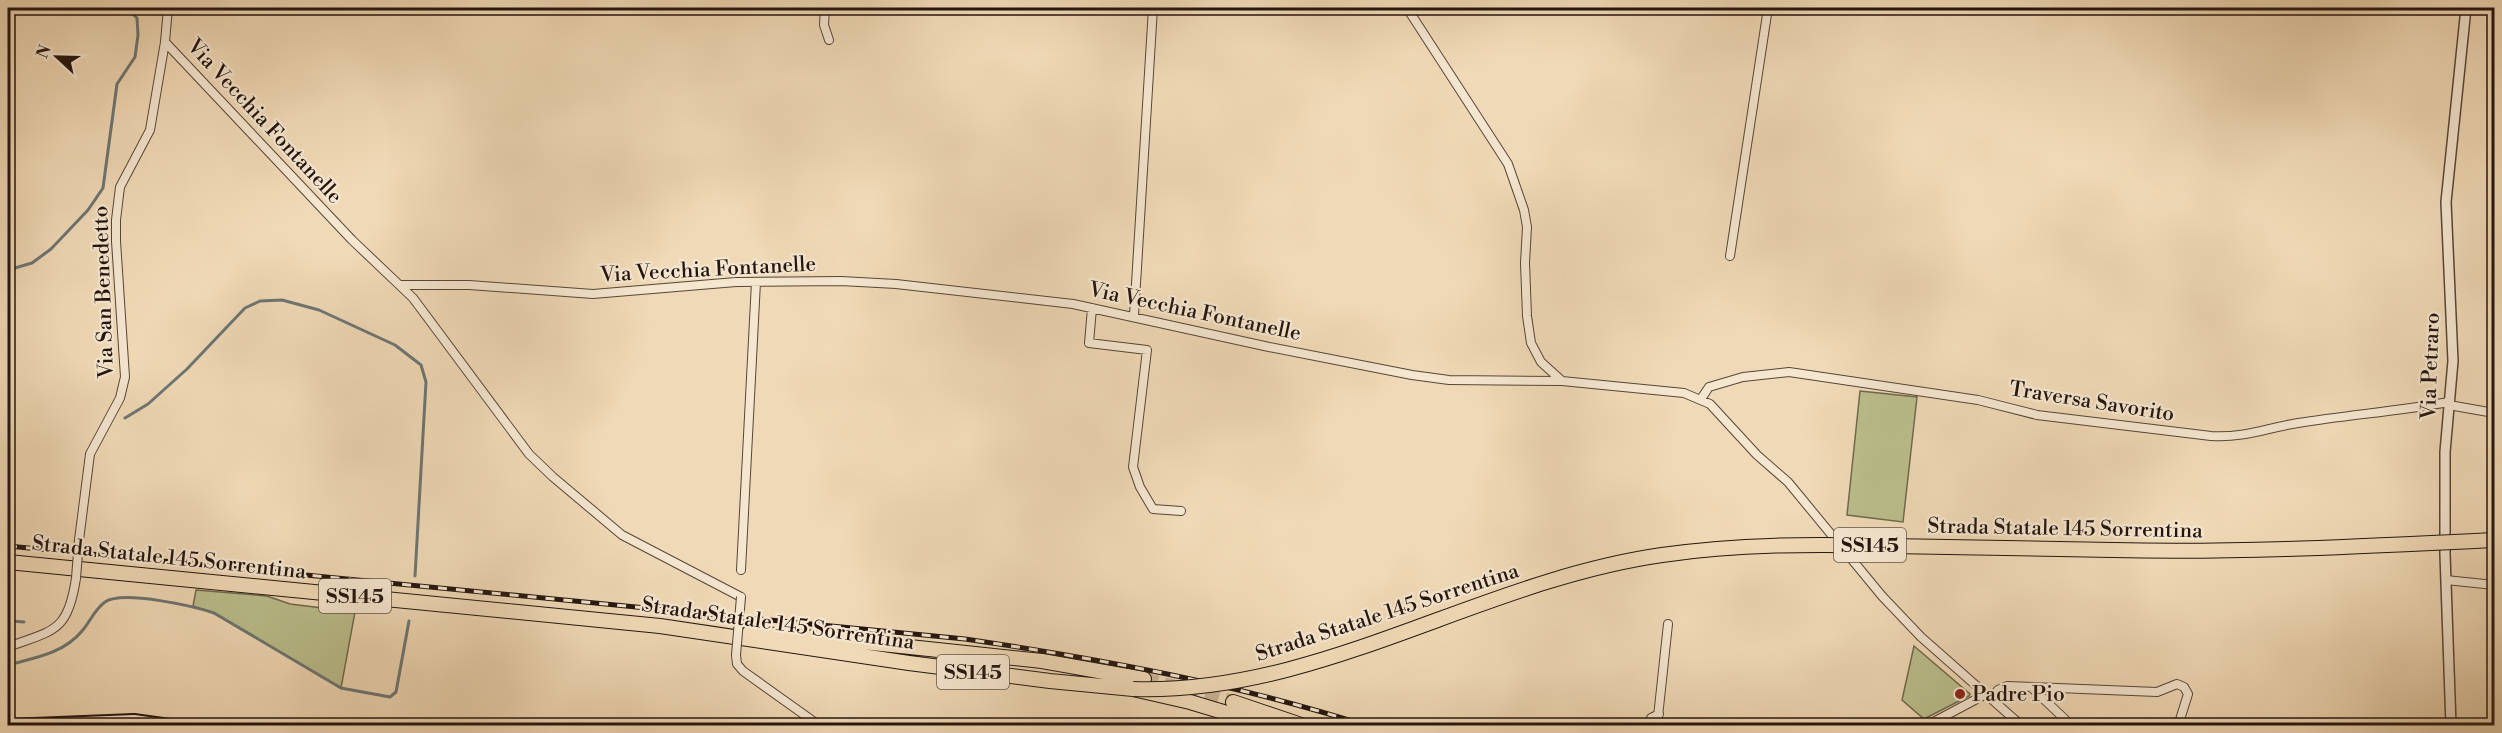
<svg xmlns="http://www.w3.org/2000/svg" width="2502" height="733" viewBox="0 0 2502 733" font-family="'Libre Bodoni',serif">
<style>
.green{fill:#bbbf8d;stroke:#6f6a4e;stroke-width:1.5}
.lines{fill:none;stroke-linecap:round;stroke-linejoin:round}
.stream{stroke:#6d7674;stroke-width:3}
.trunk-tunnel{stroke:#c7b295;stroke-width:14;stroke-dasharray:14 7;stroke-linecap:butt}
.minor-casing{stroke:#564639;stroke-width:10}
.tertiary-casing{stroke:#564639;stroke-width:12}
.secondary-casing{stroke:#23150f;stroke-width:14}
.trunk-casing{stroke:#23150f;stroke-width:16}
.minor{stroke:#f5e6d0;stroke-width:8}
.tertiary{stroke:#f5e6d0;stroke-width:9}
.secondary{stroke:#f5e6d0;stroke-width:10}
.trunk{stroke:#f0d9b6;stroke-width:14}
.rail-casing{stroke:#23150f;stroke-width:5}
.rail{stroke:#f5e6d0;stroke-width:3;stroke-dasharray:9;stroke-linecap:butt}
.minor-bridge-casing{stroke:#564639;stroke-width:10;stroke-linecap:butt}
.trunk-bridge-casing{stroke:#23150f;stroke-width:16;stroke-linecap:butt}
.minor-bridge{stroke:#f5e6d0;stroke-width:8}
.trunk-bridge{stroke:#f0d9b6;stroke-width:14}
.poi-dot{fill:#8f2418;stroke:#f5e6d0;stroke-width:2}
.labels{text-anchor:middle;stroke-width:4.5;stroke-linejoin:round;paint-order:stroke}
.shield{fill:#f5e6d0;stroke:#625449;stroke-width:1.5}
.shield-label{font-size:20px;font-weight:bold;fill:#23150f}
.street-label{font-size:21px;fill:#23150f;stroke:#f5e6d0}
.poi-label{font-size:21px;fill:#23150f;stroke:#f5e6d0;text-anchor:start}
</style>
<rect width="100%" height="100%" fill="#f0d9b6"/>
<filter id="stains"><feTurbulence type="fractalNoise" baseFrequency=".00333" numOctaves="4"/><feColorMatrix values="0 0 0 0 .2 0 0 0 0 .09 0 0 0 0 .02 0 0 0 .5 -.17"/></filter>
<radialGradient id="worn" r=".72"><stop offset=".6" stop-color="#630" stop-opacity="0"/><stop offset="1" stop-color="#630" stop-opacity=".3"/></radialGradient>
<path class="green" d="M1860 391 1917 397 1903 522 1847 515Z
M196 590 267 596 290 604 355 612 341 688 214 613 193 606Z
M1914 646 1970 694 1969 696 1924 719 1902 700Z"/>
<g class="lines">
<path class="stream" d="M8 270 32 263 51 249 88 210 103 188 117 84 135 57 138 35 137 18 126 8
M125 418 148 404 187 369 245 308 260 301 282 300 319 310 395 345 421 365 426 382 415 576
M11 621 24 622
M8 665C34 658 63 654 82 631 90 622 94 610 105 602 123 590 193 606 214 613L341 688 390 697 396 692 409 621"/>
<path class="trunk-tunnel" d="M1144 679 1233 702"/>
<g class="minor-casing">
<path id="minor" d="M168 8 165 42 352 240 413 298 529 454 553 477 622 535 741 597
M825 8 824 25 829 40
M1407 8 1508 164 1524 210 1527 227 1525 263 1527 316 1531 343 1541 362 1562 381 1684 393 1710 404 1757 455 1788 482 1882 596 1921 637 2022 726
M1730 256 1768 8
M402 285H469L593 294 736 282 841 281 896 284 1073 304 1269 347 1412 375 1449 380 1562 381
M1092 308 1089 343 1147 350 1133 467 1140 487 1153 509 1181 511
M1134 316 1153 8
M1701 399 1709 387 1743 377 1789 372 1978 400 2037 415 2211 436C2245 438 2266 428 2298 423 2348 415 2399 411 2449 402
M2449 405 2494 413
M79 540 90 454 120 398 125 377 116 241V220L120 187 150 130 165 42
M741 570 756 282
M2446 580 2494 585
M8 647C53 630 68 633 76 578
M736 655 737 664 743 671 820 726
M2031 687 2072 726
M1991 698 1998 690 2007 686 2157 692 2177 684 2184 687 2188 694 2178 726
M1650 726 1651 718 1659 714
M1657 726 1668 624
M1926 726 1986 694"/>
</g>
<g class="tertiary-casing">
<path id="tertiary" d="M2451 726 2445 554V452L2453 361 2446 202 2466 8"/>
</g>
<g class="secondary-casing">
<path id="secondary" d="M8 725 134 720 177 726"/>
</g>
<g class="trunk-casing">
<path id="trunk" d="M8 562 660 626 909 663 1050 681 1133 689 1190 702 1270 726
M749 633 844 640 1042 661 1144 679
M1233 702 1304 726"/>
</g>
<use href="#minor" class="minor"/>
<use href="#tertiary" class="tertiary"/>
<use href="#secondary" class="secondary"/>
<use href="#trunk" class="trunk"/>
<g class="rail-casing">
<path id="rail" d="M8 546 965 639C1102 659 1236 684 1368 726"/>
</g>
<use href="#rail" class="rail"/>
<g class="minor-bridge-casing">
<path id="minor-bridge" d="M76 578 79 540
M736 655 741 597"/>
</g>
<g class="trunk-bridge-casing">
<path id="trunk-bridge" d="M1133 689C1320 695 1479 581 1662 555 1738 544 1814 544 1890 546 1965 547 2039 549 2113 550 2240 553 2367 546 2494 540"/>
</g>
<use href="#minor-bridge" class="minor-bridge"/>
<use href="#trunk-bridge" class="trunk-bridge"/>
</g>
<circle class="poi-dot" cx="1960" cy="694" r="6"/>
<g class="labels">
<g class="shield">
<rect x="1834" y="528" width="72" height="34" rx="4.5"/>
<rect x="319" y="579" width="72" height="34" rx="4.5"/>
<rect x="937" y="655" width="72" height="34" rx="4.5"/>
</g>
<g class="shield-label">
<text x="1870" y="552">SS145</text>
<text x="355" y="603">SS145</text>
<text x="973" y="679">SS145</text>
</g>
<g class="street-label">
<text transform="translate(265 121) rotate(47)" y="7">Via Vecchia Fontanelle</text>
<text transform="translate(708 269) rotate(-3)" y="7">Via Vecchia Fontanelle</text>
<text transform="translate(103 292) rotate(-92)" y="7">Via San Benedetto</text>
<text transform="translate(1195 311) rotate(12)" y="7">Via Vecchia Fontanelle</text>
<text transform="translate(2430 366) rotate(-88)" y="7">Via Petraro</text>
<text transform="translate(2092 401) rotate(9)" y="7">Traversa Savorito</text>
<text transform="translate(2065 528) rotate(1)" y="7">Strada Statale 145 Sorrentina</text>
<text transform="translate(169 557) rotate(6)" y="7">Strada Statale 145 Sorrentina</text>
<text transform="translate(1387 612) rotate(-18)" y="7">Strada Statale 145 Sorrentina</text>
<text transform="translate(778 623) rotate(8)" y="7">Strada Statale 145 Sorrentina</text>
</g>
<g class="poi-label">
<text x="1972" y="701">Padre Pio</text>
</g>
</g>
<rect width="2502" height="733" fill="none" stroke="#f0d9b6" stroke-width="30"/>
<rect x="9" y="9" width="2484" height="715" fill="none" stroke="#23150f" stroke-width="3"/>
<rect x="15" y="15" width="2472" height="703" fill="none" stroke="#23150f" stroke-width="1.5"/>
<g transform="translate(57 57) rotate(292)" stroke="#f5e6d0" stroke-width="4.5" paint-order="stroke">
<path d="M0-4.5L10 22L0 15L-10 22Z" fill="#23150f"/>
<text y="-9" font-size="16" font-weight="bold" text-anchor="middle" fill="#23150f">N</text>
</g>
<rect width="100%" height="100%" filter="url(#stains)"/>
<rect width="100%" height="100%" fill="url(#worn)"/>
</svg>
